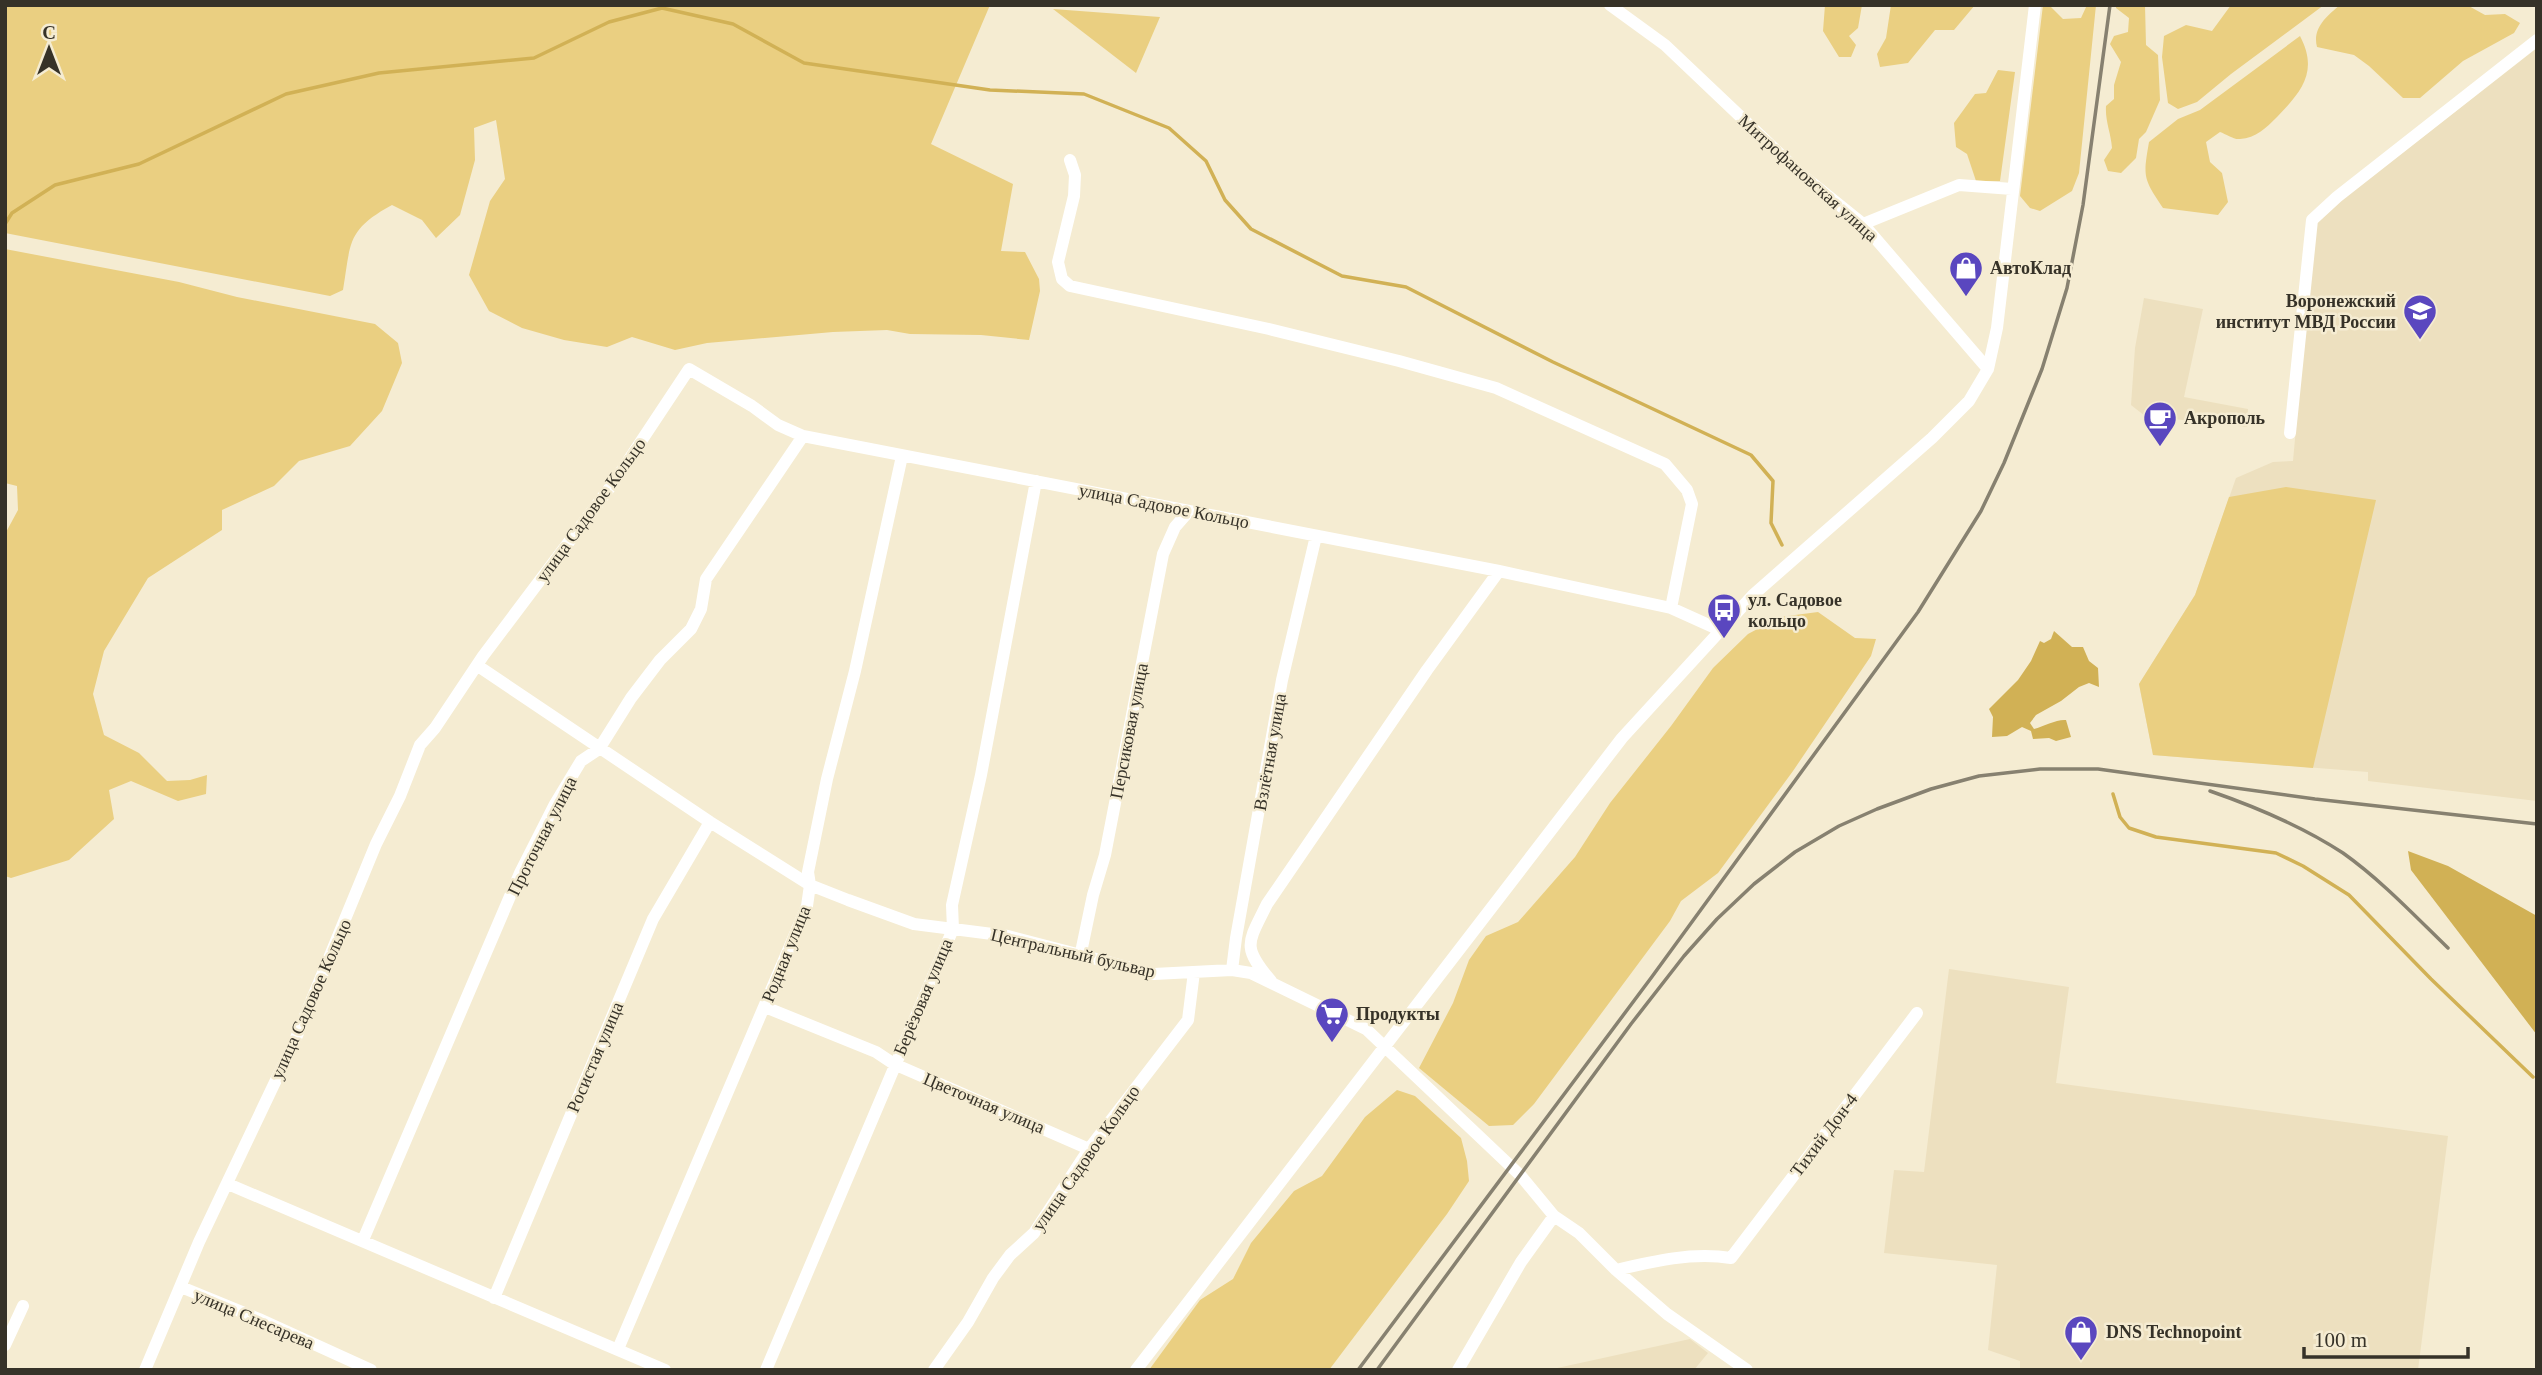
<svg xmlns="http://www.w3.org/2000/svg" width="2542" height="1375" viewBox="0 0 2542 1375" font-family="Georgia,serif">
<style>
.built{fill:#ede0bf}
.green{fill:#eacf81}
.water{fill:#d1b155}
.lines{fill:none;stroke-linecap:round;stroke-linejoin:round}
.stream{stroke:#d1b155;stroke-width:3.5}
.minor{stroke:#fff;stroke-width:12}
.rail{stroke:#878170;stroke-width:3.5}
.labels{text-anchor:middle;stroke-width:5;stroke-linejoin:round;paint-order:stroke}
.street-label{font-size:18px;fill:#363228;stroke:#f5ecd2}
.poi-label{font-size:18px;font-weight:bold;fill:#363228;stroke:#f5ecd2;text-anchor:start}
</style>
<rect width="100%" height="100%" fill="#f5ecd2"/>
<path class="built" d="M2537 48V801L2368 781V772L2153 755 2139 684 2195 595 2236 478 2273 462 2293 461 2315 221Z
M2144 298 2203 309 2184 397 2248 409 2247 427 2145 416 2131 405 2135 348Z
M1949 969 2069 987 2056 1083 2448 1136 2418 1370H2020V1361L1988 1350 1997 1265 1884 1253 1894 1170 1924 1172Z
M1690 1339 1708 1353 1694 1370H1548Z"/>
<path class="green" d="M5 5H990L931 144 1013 184 1001 251 1025 252 1039 279 1040 291 1029 340 981 335 910 334 887 330 833 332 707 343 675 350 632 337 607 347 564 340 522 328 489 311 469 275 490 201 505 179 496 120 474 128 475 160 460 215 436 238 422 220 392 205C346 230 351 243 343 290L330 296 5 233Z
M1825 5H1862L1858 28 1849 36 1856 45 1851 57H1839L1823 31Z
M1891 5H1975L1954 30H1935L1908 63 1880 67 1877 54 1886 38Z
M2043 5H2049L2063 19 2081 18 2087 5H2096L2079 173 2072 191 2040 211 2030 208 2020 196Z
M2116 5H2145L2146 45 2158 55 2160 100 2146 132 2139 139 2136 158 2121 173 2108 171 2104 160 2112 148C2111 133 2105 121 2106 106L2114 99V85L2121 62 2110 44 2114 36 2128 32 2129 18 2116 8Z
M2231 5H2324L2231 74 2197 102 2178 109 2168 103 2162 57 2164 36 2186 25 2212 31Z
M2340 5H2467L2485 15 2505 14 2520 23 2514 33 2463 61 2420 98H2403L2369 66 2354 55 2317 47C2312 28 2327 16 2340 5Z
M1053 9 1160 17 1136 73Z
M2300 36C2319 72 2301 92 2277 117 2266 128 2256 138 2240 139 2234 140 2226 134 2220 132L2206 142 2210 162 2222 173 2228 202 2218 215 2163 208C2143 178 2143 177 2149 142L2178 119 2200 110Z
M1998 70 2015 72 2000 181H1976L1967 154 1956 147 1954 123 1975 94 1986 93Z
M5 249 179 282 237 297 375 324 398 343 402 363 382 411 350 446 299 461 274 486 222 510V530L148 578 104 651 93 694 104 735 139 753 167 781 190 780 207 775 206 794 178 801 131 781 109 790 114 819 69 860 11 878 5 876V534L18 510 17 486 5 483Z
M2286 487 2376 500 2313 768 2153 755 2139 684 2195 595 2229 497Z
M1818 612 1855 638 1876 639 1871 656 1793 771 1718 873 1681 901 1670 921 1534 1104 1513 1125 1489 1126 1419 1068 1453 1003 1469 960 1486 936 1518 922 1575 857 1610 803 1671 726 1713 668 1748 634 1780 617Z
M1397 1090 1415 1096 1461 1138 1467 1161 1469 1181 1447 1214 1329 1370H1149L1200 1300 1233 1279 1251 1243 1294 1191 1322 1176 1365 1117Z"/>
<path class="water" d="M2054 631 2072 647H2083L2089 661 2098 668 2099 687 2089 683 2079 687 2061 701 2036 715 2030 723 2034 729C2044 726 2057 719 2066 720L2071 737 2056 741 2049 738 2033 739 2031 731 2022 727 2007 736 1992 737 1993 717 1989 709 2018 680 2031 661 2040 641 2044 643 2051 639Z
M2408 851 2448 866 2537 916V1035L2411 870Z"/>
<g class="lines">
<path class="stream" d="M5 224 12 213 55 185 139 164 286 94 379 73 534 58 609 22 662 8 733 24 804 63 990 90 1084 94 1169 128 1206 161 1225 200 1251 229 1342 276 1406 287 1553 362 1751 455 1773 481 1771 523 1782 545
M2113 794 2120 817 2129 828 2156 837 2276 853 2303 866 2349 895 2431 979 2533 1077"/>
<path class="minor" d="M1610 5 1665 45 1802 175 1863 224 1988 369
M1070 160 1075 175 1074 196 1058 262 1062 279 1070 286 1269 329 1399 361 1496 388 1665 464 1687 490 1692 504 1671 608
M1863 224 1959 185 2012 189
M2290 433 2312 220 2337 197 2537 40
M478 666 710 822 810 885 848 900 914 924 1008 936 1154 974 1232 970 1251 973 1366 1029 1521 1176 1554 1216 1579 1233 1616 1270 1667 1314 1747 1370
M1080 957 1093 895 1105 855 1163 554 1175 527 1189 511
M1232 970 1236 938 1282 680 1316 536
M1271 981C1241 946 1248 943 1267 904L1427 670 1499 571
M765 1007 876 1052 894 1064 1089 1149
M228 1184 665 1370
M363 1240 520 873 555 804 581 761 599 749 631 698 660 660 691 629 701 609 706 579 803 436
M1616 1270C1654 1261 1692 1252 1731 1258L1917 1013
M181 1287 259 1319 371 1370
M494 1298 653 919 710 822
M5 1345 23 1306
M618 1349 807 906 810 885 808 872 827 779 855 671 902 456
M145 1370 199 1242 296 1038 376 844 400 796 420 745 435 728 483 656 614 482 689 369 752 406 778 425 803 436 1499 571 1671 608 1722 631
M766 1370 953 929 952 905 981 775 1036 481
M934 1370 968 1322 993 1278 1010 1255 1034 1233 1089 1149 1188 1020 1194 972
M1136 1370 1622 738 1753 595 1932 438 1969 401 1988 369 1997 328 2035 5
M1458 1370 1521 1262 1554 1216"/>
<path class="rail" d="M2210 791C2256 807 2302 826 2343 853 2381 880 2414 915 2448 948
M1358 1370 1651 978 1918 612 1981 511 2004 463 2042 369 2067 288 2083 205 2110 5
M1377 1370 1631 1024 1684 956 1717 919 1754 884 1795 852 1839 826 1877 809 1931 789 1979 776 2040 769H2098L2315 799 2537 824"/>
</g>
<defs>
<g id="shop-pin" transform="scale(1.75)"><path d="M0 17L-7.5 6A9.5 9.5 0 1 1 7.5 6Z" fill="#5a47bf" stroke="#f5ecd2"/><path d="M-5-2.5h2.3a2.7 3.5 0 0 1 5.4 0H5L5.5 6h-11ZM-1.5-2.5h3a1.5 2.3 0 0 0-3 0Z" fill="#fff"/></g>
<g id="university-pin" transform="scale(1.75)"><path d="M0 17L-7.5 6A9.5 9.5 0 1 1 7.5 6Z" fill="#5a47bf" stroke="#f5ecd2"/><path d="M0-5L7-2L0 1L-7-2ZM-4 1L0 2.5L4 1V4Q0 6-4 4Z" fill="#fff"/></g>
<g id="cafe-pin" transform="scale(1.75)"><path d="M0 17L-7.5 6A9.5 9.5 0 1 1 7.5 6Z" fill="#5a47bf" stroke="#f5ecd2"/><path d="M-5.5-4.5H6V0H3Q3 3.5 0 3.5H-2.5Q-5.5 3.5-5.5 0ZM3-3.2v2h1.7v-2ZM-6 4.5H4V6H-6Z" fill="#fff"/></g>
<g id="bus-pin" transform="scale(1.75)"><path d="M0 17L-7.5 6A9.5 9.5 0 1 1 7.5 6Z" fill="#5a47bf" stroke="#f5ecd2"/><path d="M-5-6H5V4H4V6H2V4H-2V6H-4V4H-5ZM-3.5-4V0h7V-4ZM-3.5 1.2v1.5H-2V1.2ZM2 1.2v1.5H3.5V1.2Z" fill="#fff"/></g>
<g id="supermarket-pin" transform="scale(1.75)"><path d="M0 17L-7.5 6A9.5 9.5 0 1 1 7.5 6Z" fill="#5a47bf" stroke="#f5ecd2"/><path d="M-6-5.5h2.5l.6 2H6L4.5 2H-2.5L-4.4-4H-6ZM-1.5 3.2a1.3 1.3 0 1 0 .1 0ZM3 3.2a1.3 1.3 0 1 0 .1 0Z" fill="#fff"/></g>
</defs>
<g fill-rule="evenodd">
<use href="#shop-pin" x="1966" y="268"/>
<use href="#university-pin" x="2420" y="311"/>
<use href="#cafe-pin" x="2160" y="418"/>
<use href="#bus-pin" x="1724" y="610"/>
<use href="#supermarket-pin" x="1332" y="1014"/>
<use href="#shop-pin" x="2081" y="1332"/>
</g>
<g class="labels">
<g class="street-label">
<text transform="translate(1808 178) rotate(42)" y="6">Митрофановская улица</text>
<text transform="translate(1164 506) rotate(11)" y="6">улица Садовое Кольцо</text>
<text transform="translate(591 510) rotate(-54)" y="6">улица Садовое Кольцо</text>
<text transform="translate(1129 731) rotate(-79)" y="6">Персиковая улица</text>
<text transform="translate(1270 752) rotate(-80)" y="6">Взлётная улица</text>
<text transform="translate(542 836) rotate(-63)" y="6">Проточная улица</text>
<text transform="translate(1073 953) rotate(13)" y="6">Центральный бульвар</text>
<text transform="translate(786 954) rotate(-68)" y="6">Родная улица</text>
<text transform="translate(923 997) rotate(-67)" y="6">Берёзовая улица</text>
<text transform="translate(311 999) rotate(-66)" y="6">улица Садовое Кольцо</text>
<text transform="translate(595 1057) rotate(-67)" y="6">Росистая улица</text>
<text transform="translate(984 1103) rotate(23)" y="6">Цветочная улица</text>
<text transform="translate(1824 1135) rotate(-53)" y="6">Тихий Дон-4</text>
<text transform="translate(1086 1158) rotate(-55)" y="6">улица Садовое Кольцо</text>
<text transform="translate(254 1319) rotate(23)" y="6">улица Снесарева</text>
</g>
<g class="poi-label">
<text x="1990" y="274">АвтоКлад</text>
<text x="2396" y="307" text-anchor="end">Воронежский<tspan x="2396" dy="21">институт МВД России</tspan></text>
<text x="2184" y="424">Акрополь</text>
<text x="1748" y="606">ул. Садовое<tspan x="1748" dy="21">кольцо</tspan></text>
<text x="1356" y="1020">Продукты</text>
<text x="2106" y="1338">DNS Technopoint</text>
</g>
</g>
<rect width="2542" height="1375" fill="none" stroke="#363228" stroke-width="14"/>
<g transform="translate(49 49)" stroke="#f5ecd2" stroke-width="5" paint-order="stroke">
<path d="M0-5L12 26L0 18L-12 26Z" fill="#363228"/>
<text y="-10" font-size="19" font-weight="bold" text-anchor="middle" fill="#363228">С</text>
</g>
<path d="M2304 1347v10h164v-10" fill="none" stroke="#363228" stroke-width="3.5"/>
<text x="2314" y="1347" font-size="21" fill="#363228" stroke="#f5ecd2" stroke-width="5" paint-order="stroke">100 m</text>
</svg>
